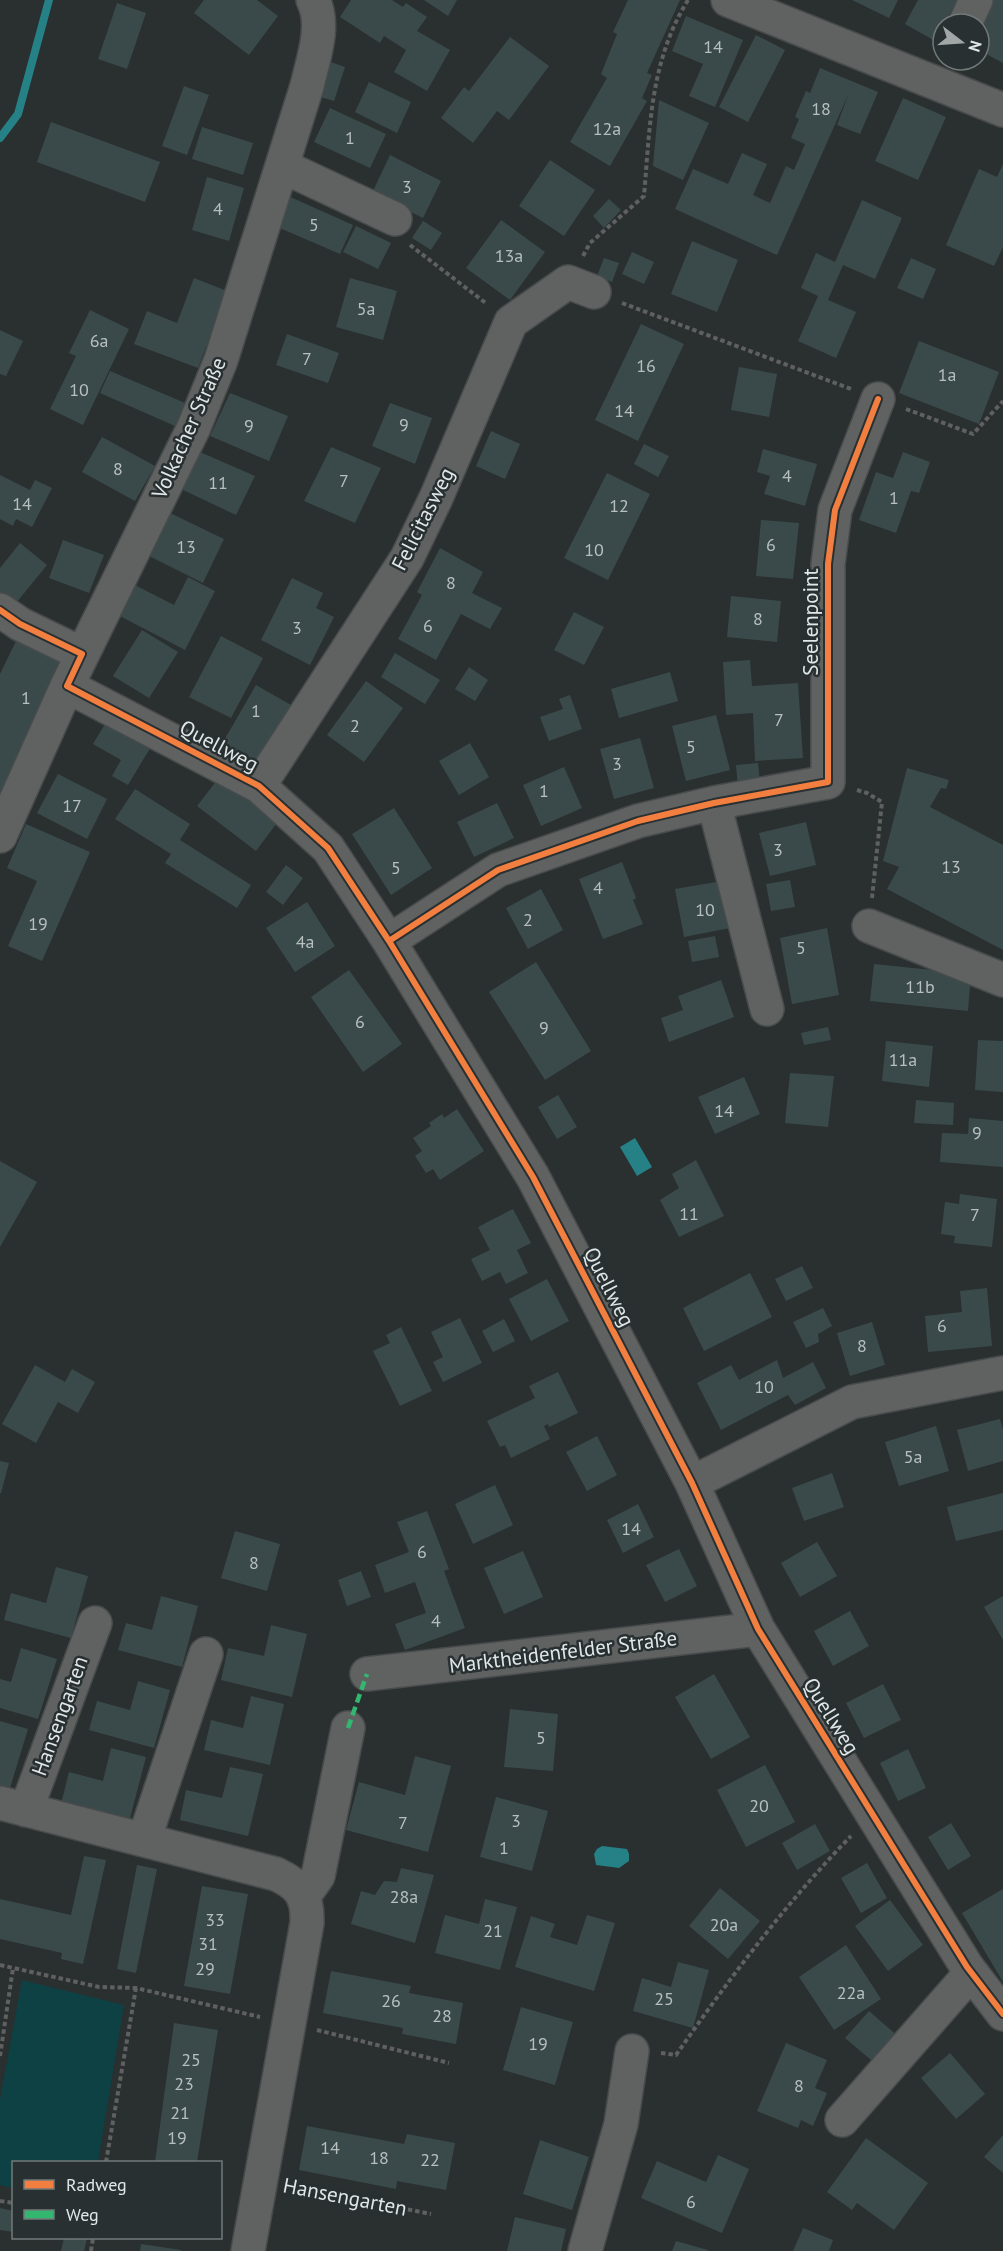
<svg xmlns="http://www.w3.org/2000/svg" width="1003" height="2251" viewBox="0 0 1003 2251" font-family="'PT Sans',sans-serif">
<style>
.green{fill:#0e4144}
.water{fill:#258185}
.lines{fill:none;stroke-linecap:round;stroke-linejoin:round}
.stream{stroke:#258185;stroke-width:8}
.building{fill:#3a4a4b}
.minor-casing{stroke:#484b4b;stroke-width:36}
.path{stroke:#5f6060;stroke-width:4;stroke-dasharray:4.5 3;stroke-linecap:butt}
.minor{stroke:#606262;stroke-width:33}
.quiet{stroke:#33b770;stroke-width:4.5;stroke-dasharray:9 4.5;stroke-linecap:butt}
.cycleway-casing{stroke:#283031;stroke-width:10}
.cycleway{stroke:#f27e40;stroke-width:6}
.labels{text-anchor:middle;stroke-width:5;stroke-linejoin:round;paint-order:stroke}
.number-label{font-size:18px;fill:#b7bfbf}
.street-label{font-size:21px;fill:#e1e6e6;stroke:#283031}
</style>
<rect width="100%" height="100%" fill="#2a2f2f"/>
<path class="green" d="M22 1980 124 2005 98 2162H14L13 2188 0 2185V2099Z"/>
<path class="water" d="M635 1138 652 1167 637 1176 620 1147Z
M602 1846 627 1849 629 1854V1861L619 1868 596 1865 594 1854 597 1849Z"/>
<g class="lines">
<path class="stream" d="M0 138 18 114 49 0"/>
</g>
<path class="building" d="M204 0H257L278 16 249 55 194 13Z
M351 0H392L403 7 406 3 427 17 417 31 450 50 427 91 394 72 406 50 384 36 380 43 340 17Z
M424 0H457L448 16Z
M628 0H680L647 73 652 75 642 98 647 101 610 166 570 142 607 78 601 74 617 34 613 32Z
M852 0H898L889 18Z
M918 0H957L935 41 905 24Z
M988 0H1003V63L979 50V24Z
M117 3 146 13 127 69 98 59Z
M686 16 743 40 715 107 689 96 703 64 672 51Z
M756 35 785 50 748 122 719 107Z
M510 37 549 66 509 120 497 111 473 143 441 118 464 87 469 91Z
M325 60 345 67 334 101 314 95Z
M820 68 878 92 860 134 837 125 849 93 777 255 675 209 693 169 728 184 742 153 767 164 753 195 770 203 786 166 794 170 805 144 791 138 799 119 795 117 806 91 810 93Z
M369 82 411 102 397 133 355 112Z
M184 86 209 95 187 155 162 146Z
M903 98 946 117 918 180 875 161Z
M659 100 709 123 683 180 653 166Z
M330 108 386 134 370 168 314 142Z
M51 122 160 162 145 202 37 162Z
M202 127 253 143 243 175 192 159Z
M390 155 441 181 423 218 372 193Z
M550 160 595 190 564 236 519 206Z
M1003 164V247L994 266 946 245 979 169 997 177Z
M207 177 244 188 229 241 192 230Z
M288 196 353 225 340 254 275 226Z
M609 199 621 210 604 228 593 216Z
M862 200 902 218 875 279 843 265 828 300 856 312 836 358 798 341 818 296 801 288 816 253 835 262Z
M501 220 545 252 510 300 466 268Z
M423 221 442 233 431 250 412 238Z
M356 226 391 243 378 269 343 252Z
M692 241 738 260 717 312 671 294Z
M632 252 654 262 644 284 622 274Z
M604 258 619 263 612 282 597 276Z
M911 258 936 269 923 299 897 288Z
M194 278 227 291 198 368 134 344 147 311 177 323Z
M350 278 397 291 383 340 336 327Z
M90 310 129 329 83 425 50 409 76 356 69 353Z
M641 324 684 344 638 441 595 420Z
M0 330 23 341 6 376 0 374Z
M287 334 339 353 328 383 276 365Z
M919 341 999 372 979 424 899 393Z
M739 367 777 374 769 417 731 410Z
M110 371 185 403 175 426 100 393Z
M230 393 288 416 269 461 210 436Z
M390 403 432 418 415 464 372 446Z
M491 431 520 444 505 479 476 466Z
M102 437 155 466 135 501 82 472Z
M644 444 669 456 658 477 634 464Z
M331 447 381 468 355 523 304 501Z
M763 449 817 464 805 506 764 494 770 476 757 472Z
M200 452 255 476 236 515 181 489Z
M903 452 930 462 919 493 911 491 896 533 859 520 876 472 893 478Z
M607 473 650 494 608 580 564 558Z
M0 475 30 490 35 480 52 488 32 527 16 519 13 526 0 519Z
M170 513 224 539 203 583 147 555Z
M761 520 799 523 793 579 756 576Z
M63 540 104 555 89 593 49 578Z
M20 543 47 565 12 608 0 598V568Z
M440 548 483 572 472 593 502 608 490 629 461 614 436 660 398 639 422 595 417 592Z
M188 577 215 591 185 650 114 613 129 582 174 605Z
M292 578 323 593 316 608 334 617 310 665 261 640Z
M731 596 781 601 777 642 727 637Z
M574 612 604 627 584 665 554 650Z
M142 630 178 652 149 698 113 676Z
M221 636 263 658 231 718 189 697Z
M16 641 68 665 0 809V674Z
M395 653 440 680 425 704 381 677Z
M750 660 752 686 798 683 803 758 755 761 753 713 726 715 723 662Z
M469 667 488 680 475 701 455 689Z
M670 672 678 701 619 718 611 689Z
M366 681 403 708 364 762 327 735Z
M256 685 291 705 254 769 219 749Z
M570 695 582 729 549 741 540 717 563 709 559 699Z
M111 714 155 740 128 785 112 776 121 760 93 744Z
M716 715 730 770 686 781 672 726Z
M640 738 654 788 614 799 600 749Z
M470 743 489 777 459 795 439 761Z
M758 763 760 785 738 788 736 765Z
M564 767 582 808 541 826 523 785Z
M907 768 949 780 946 789 941 788 930 807 1003 845V950L887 889 899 867 883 861Z
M58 774 107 799 87 839 37 813Z
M221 775 279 820 256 851 197 806Z
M135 789 190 824 180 840 251 885 237 908 165 863 171 854 115 819Z
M497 803 514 838 474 857 457 822Z
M394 808 432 868 391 895 352 834Z
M806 822 816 865 770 876 759 833Z
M26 824 90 852 42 961 8 946 37 881 7 868Z
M622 862 636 898 633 900 643 924 603 939 579 879Z
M286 865 303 878 283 905 266 892Z
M790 880 795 907 771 911 766 884Z
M722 881 730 928 684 937 675 889Z
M541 889 563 930 528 949 506 908Z
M307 902 335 946 295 972 266 928Z
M827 928 839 995 792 1004 780 938Z
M715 936 719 957 692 962 688 941Z
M536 962 591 1051 545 1080 489 992Z
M874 964 971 974 968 1011 870 1001Z
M349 970 402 1044 363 1072 311 997Z
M721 980 734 1017 669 1042 661 1018 683 1010 678 996Z
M828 1027 831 1040 804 1045 801 1033Z
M978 1040 1003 1041V1092L975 1090Z
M886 1041 933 1046 929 1087 882 1081Z
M790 1073 834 1076 828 1127 785 1123Z
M744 1077 760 1114 715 1134 698 1097Z
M558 1095 577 1127 557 1139 538 1107Z
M916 1100 954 1103 953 1125 914 1123Z
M457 1109 484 1151 440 1180 433 1169 426 1173 415 1156 422 1151 413 1138 431 1126 429 1123 442 1114 444 1118Z
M969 1118 1003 1121V1167L940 1162 942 1133 968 1134Z
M696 1160 724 1216 679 1237 660 1200 679 1188 672 1174Z
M0 1161 37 1182 0 1247Z
M960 1194 997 1199 992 1247 954 1243 955 1236 941 1234 945 1202 959 1204Z
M513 1209 531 1243 517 1250 528 1273 506 1284 500 1272 482 1281 471 1259 490 1250 478 1227Z
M802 1266 813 1288 786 1301 775 1279Z
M750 1273 772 1317 704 1351 683 1308Z
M547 1279 569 1321 531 1341 509 1299Z
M987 1288 992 1346 928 1352 925 1316 962 1312 960 1291Z
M823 1308 832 1326 818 1334 819 1342 806 1348 793 1322Z
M460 1318 482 1363 443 1382 433 1362 443 1357 431 1332Z
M504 1319 515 1341 493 1352 482 1331Z
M872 1322 885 1365 850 1376 837 1333Z
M401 1327 432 1391 400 1406 373 1351 390 1343 386 1335Z
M777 1360 783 1378 813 1362 826 1388 795 1405 788 1395 721 1430 697 1383 731 1365 739 1380Z
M35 1365 65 1382 72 1369 95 1382 78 1413 58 1402 36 1443 2 1424Z
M558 1372 578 1413 549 1427 548 1424 544 1426 550 1439 511 1458 505 1445 500 1447 487 1421 535 1398 529 1386Z
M1000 1419 1003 1430V1461L968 1471 957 1430Z
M936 1426 949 1471 899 1486 885 1442Z
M597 1436 617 1475 587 1491 566 1452Z
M0 1461 9 1463 1 1493H0Z
M832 1473 844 1507 804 1521 792 1488Z
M495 1485 513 1525 473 1544 455 1504Z
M1003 1493V1530L956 1541 947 1507Z
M638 1504 654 1537 623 1553 607 1520Z
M427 1511 449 1569 444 1571 465 1628 405 1650 395 1624 426 1613 415 1582 385 1593 375 1565 409 1552 397 1522Z
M235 1531 280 1544 267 1591 221 1578Z
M817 1542 837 1576 800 1597 781 1563Z
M679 1549 697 1586 665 1602 646 1565Z
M523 1551 543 1597 504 1614 484 1568Z
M56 1567 88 1576 71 1638 4 1620 11 1593 46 1603Z
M361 1571 371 1597 347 1606 338 1580Z
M161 1596 198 1606 182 1667 118 1650 126 1623 152 1630Z
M1003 1596V1640L984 1607Z
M850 1611 869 1646 833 1666 814 1631Z
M271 1625 307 1634 292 1697 221 1680 228 1648 264 1656Z
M21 1648 57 1659 38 1719 0 1708V1679L11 1682Z
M714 1674 750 1737 711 1759 675 1697Z
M138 1681 170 1690 154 1748 89 1730 97 1701 130 1710Z
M883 1684 901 1720 864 1738 846 1703Z
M251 1696 284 1704 270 1765 204 1750 211 1720 243 1728Z
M510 1709 558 1714 553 1771 504 1767Z
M0 1721 28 1729 10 1788 0 1786Z
M111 1748 146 1757 129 1822 61 1804 69 1772 103 1781Z
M908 1749 926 1788 898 1801 880 1763Z
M415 1756 451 1766 428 1852 346 1830 359 1782 405 1795Z
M765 1765 795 1822 746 1847 717 1790Z
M230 1767 263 1774 248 1836 180 1820 186 1790 222 1798Z
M496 1797 548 1811 532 1871 480 1857Z
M951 1823 971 1856 948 1870 928 1837Z
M815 1824 830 1851 797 1870 782 1843Z
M84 1856 106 1860 83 1964 61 1959 62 1953 0 1939V1899L71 1915Z
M867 1863 887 1898 861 1913 841 1878Z
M137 1865 157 1869 136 1973 117 1969Z
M401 1868 434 1875 415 1943 351 1924 361 1891 375 1895 384 1881 397 1882Z
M202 1886 248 1894 230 1994 184 1986Z
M720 1888 760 1921 728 1959 689 1926Z
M1003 1889V1982L962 1913Z
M485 1899 517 1907 500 1970 435 1953 445 1915 479 1924Z
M890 1900 923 1945 888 1971 855 1926Z
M587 1915 615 1923 594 1991 515 1967 531 1916 555 1924 550 1937 577 1945Z
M846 1945 881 1999 834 2030 799 1977Z
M678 1962 709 1970 693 2028 633 2011 642 1978 671 1987Z
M331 1971 411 1986 409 1993 463 2003 456 2044 402 2034 403 2028 323 2013Z
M521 2007 573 2022 555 2085 503 2070Z
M869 2011 900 2038 877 2065 845 2038Z
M174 2023 218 2030 197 2162H155Z
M786 2043 827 2060 815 2088 827 2093 813 2126 801 2120 798 2128 757 2111Z
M950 2053 985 2094 956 2119 921 2078Z
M307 2126 404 2144 407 2134 455 2143 446 2190 397 2181 396 2189 299 2170Z
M1003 2135V2173L984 2157Z
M866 2138 928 2183 894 2230 857 2203 852 2210 827 2192Z
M540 2140 589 2157 572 2210 523 2194Z
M718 2155 749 2169 722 2233 641 2198 657 2161 706 2182Z
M0 2208 14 2211V2232L0 2230Z
M515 2217 566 2229 561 2251H507Z
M803 2228 833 2240 829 2251H793Z
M64 2238H87L84 2251H61Z
M676 2241 708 2250V2251H672Z
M141 2244 181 2250V2251H140Z"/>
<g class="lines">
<g class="minor-casing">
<path id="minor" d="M728 0 1003 110
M965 24 976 0
M282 166 395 219
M0 610 20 624 82 654
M67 686 259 786 328 848 389 941 533 1177 692 1483 758 1629 967 1967 1003 2014
M259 786 407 558 436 498 511 322 568 282 594 292
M714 803 767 1009
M0 836 67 686 194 427 221 360 307 86C313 60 326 25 313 0
M869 926 1003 980
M389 941 498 870 638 821 714 803 828 782V564L835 510 878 399
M692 1483 852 1402 1003 1373
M367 1674 758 1629
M0 1803 276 1874C300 1885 308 1896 307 1923L248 2251
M26 1810 95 1623
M144 1840 206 1654
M303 1897 318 1876 348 1728
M842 2120 971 1973
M585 2251 621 2124 632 2051"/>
</g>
<path class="path" d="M410 245 487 304
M583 256 590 243 644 196C650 127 650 61 688 0
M622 303 851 389
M906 409 973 434 1003 401
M857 790 867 793 882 802 872 898
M0 1965 99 1987 136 1988 260 2017
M317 2030 449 2063
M661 2053 676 2055C729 1979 786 1903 851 1836
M0 2056 13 1968
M106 2162 136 1988
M290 2186 431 2214
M0 2201 14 2203
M91 2251 93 2238"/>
<use href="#minor" class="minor"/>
<path class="quiet" d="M348 1728 367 1674"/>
<g class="cycleway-casing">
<path id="cycleway" d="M0 610 20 624 82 654 67 686 259 786 328 848 389 941 533 1177 692 1483 758 1629 967 1967 1003 2014
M389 941 498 870 638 821 714 803 828 782V564L835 510 878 399"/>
</g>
<use href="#cycleway" class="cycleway"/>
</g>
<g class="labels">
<g class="number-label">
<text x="713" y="53">14</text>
<text x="821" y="115">18</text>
<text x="607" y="135">12a</text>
<text x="350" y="144">1</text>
<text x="407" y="193">3</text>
<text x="218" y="215">4</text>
<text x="314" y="231">5</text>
<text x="509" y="262">13a</text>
<text x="366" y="315">5a</text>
<text x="99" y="347">6a</text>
<text x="307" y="365">7</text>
<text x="646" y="372">16</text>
<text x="947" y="381">1a</text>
<text x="79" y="396">10</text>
<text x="624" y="417">14</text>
<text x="404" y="431">9</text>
<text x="249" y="432">9</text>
<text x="118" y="475">8</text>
<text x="787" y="482">4</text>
<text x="344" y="487">7</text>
<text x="218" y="489">11</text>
<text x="894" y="504">1</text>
<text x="22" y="510">14</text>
<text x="619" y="512">12</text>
<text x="771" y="551">6</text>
<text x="186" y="553">13</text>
<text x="594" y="556">10</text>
<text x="451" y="589">8</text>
<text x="758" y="625">8</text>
<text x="428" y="632">6</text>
<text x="297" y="634">3</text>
<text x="26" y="704">1</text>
<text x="256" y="717">1</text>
<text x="779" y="726">7</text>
<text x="355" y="732">2</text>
<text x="691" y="753">5</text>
<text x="617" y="770">3</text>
<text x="544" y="797">1</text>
<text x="72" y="812">17</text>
<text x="778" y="856">3</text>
<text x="951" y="873">13</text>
<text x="396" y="874">5</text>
<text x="598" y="894">4</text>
<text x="705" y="916">10</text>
<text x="528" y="926">2</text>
<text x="38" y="930">19</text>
<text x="305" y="948">4a</text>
<text x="801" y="954">5</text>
<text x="920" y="993">11b</text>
<text x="360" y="1028">6</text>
<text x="544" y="1034">9</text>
<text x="903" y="1066">11a</text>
<text x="724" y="1117">14</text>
<text x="977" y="1139">9</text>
<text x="689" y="1220">11</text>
<text x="975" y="1221">7</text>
<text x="942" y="1332">6</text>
<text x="862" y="1352">8</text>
<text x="764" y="1393">10</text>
<text x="913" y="1463">5a</text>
<text x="631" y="1535">14</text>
<text x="422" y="1558">6</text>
<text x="254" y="1569">8</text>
<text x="436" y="1627">4</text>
<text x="541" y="1744">5</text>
<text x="759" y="1812">20</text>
<text x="516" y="1827">3</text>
<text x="403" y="1829">7</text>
<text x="504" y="1854">1</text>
<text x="404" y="1903">28a</text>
<text x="215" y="1926">33</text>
<text x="724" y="1931">20a</text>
<text x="493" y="1937">21</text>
<text x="208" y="1950">31</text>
<text x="205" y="1975">29</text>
<text x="851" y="1999">22a</text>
<text x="664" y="2005">25</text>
<text x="391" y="2007">26</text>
<text x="442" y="2022">28</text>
<text x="538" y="2050">19</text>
<text x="191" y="2066">25</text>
<text x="184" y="2090">23</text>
<text x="799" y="2092">8</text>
<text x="180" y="2119">21</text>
<text x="177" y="2144">19</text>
<text x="330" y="2154">14</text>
<text x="379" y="2164">18</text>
<text x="430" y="2166">22</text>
<text x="691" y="2208">6</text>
</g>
<g class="street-label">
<text transform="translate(189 428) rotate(-66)" y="7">Volkacher Straße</text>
<text transform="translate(423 519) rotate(-63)" y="7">Felicitasweg</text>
<text transform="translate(811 622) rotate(-90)" y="7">Seelenpoint</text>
<text transform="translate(219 746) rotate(28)" y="7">Quellweg</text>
<text transform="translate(609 1287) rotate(63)" y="7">Quellweg</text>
<text transform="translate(563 1652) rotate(-7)" y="7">Marktheidenfelder Straße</text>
<text transform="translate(60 1716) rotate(-70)" y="7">Hansengarten</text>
<text transform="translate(831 1716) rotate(58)" y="7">Quellweg</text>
<text transform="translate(345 2197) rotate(11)" y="7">Hansengarten</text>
</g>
</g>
<rect x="12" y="2161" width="210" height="78" fill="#283031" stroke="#727979" stroke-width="1.5"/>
<rect x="24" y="2180" width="30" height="9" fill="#f27e40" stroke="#727979" stroke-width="1.5"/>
<text x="66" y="2191" font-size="18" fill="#e1e6e6">Radweg</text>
<rect x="24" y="2210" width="30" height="9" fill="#33b770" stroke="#727979" stroke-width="1.5"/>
<text x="66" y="2221" font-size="18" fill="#e1e6e6">Weg</text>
<g transform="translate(961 42) rotate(107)"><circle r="28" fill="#283031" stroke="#727979" stroke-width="1.5"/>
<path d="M0-4.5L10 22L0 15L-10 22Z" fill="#a1a6a6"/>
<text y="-9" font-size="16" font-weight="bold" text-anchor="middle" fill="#e1e6e6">N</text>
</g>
</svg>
